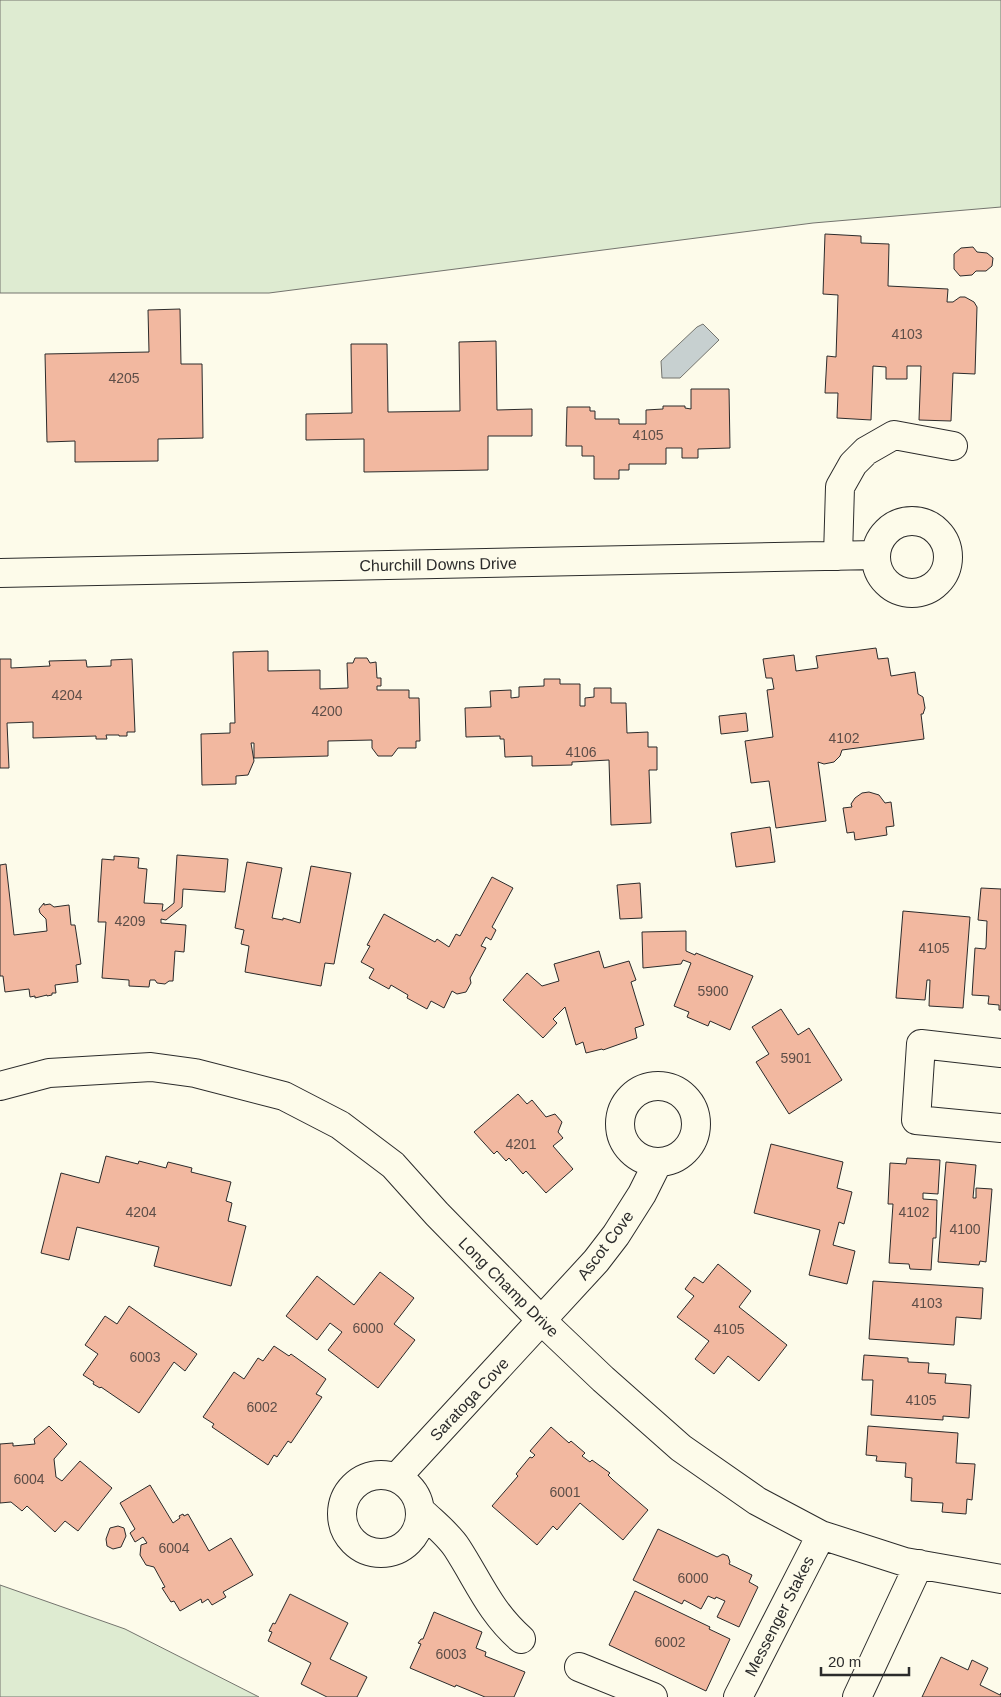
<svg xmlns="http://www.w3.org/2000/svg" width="1001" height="1697" viewBox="0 0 1001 1697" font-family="Arial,sans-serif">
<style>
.green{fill:#deebd1;stroke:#74746e}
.water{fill:#c7d0d0;stroke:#74746e}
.building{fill:#f2b8a0;stroke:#2b2b2b}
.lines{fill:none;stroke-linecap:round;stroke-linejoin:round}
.minor-casing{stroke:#2b2b2b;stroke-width:30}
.minor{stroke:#fdfbea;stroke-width:28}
.labels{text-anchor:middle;stroke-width:4;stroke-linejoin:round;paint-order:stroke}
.number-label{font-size:14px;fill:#5d4e48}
.street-label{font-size:16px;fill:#2b2b2b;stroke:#fdfbea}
</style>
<rect width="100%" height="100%" fill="#fdfbea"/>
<path class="green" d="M0 0H1001V207L813 223 269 293H0Z
M0 1585 125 1629 259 1697H0Z"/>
<path class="water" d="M703 324 719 340 680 378H662L661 361 697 327Z"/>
<path class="building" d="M825 234 861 236V243L889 244 888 286 948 289 947 302H953L960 297H965L974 302 977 307 975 374 953 373 951 421 919 420 921 366H907V379H886V367L873 366 871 420 837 418 838 393H825L827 356 836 357 838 295 823 294Z
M973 247 977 252 987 253 993 258 992 266 986 271H976L972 275 960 276 954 269V254L961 248Z
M180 309 181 364H202L203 438 158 439V461L75 462V441L47 442 45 354 149 352 148 310Z
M496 341 497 410 532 409V436H488V470L364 472V439L306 440V414L352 413 351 344H387L388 412 460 411 459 342Z
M691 389H729L730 448 698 449V458H682V448H666V464H629V470H619V479H594V456H582V446H566L567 407H590V411H595V419H619V424H646V410L663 409V406H685V408L691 409Z
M876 648 878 659 888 658 891 676 915 672 918 694 923 697 925 708 923 714H921L924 739 842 750 840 756 834 762 824 764 818 762 826 821 776 828 769 781 751 783 745 741 773 737 767 690 774 689 772 678H766L763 659 794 655 796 671 818 668 816 656Z
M268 651V671L320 670V689L348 688 347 663H353L355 658H367L370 663 376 662 377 678H381V686H377V690H409V698H419L420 741H416V748H398L392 756H378L372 748V740L328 741V756L254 758V743H251L254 761 248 775 236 776V784L202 785 201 734 230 733V723H235L233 652Z
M0 659H11V668L50 666 49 661 86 660 87 667 111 666V660L132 659 135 732H127V736H119V735H106L107 739H96V736L33 738V722L7 723 9 768H0Z
M544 679H560V684H580V706H585V698L594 697V688H611V703H626L627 733 648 732V747H657V770H649L651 823 611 825 609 760 572 762V765L532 766V756L505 757 504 739H500V736L466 737 465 708 491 707 490 691 511 690V698L519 697V687L544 686Z
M746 713 748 731 721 734 719 716Z
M869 792 879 795 885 803 891 802 894 826 886 827 887 835 855 840 854 832 847 833 843 808 852 807 851 804 855 798 862 793Z
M770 827 775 862 736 867 731 833Z
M177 855 228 859 225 892 183 889 182 907 166 920 161 919V923L186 925 184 952 175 951 173 981H169L165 984 157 983 155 980H150L149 987 129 986V980L102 978 106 922H98L102 859 114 860V856L139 858 138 868 147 869 144 903 163 904 162 911H164L174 903Z
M247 862 282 868 272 918 283 920V918L300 923 311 866 351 873 334 964 325 963 321 986 245 972 249 946 241 944 244 930 235 928Z
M6 864 14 935 47 931 46 919 40 913 39 909 44 903V905L50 904 54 907 69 905 71 925H75L81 964 76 965 78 982 55 985 56 993H52V995L47 996V995L35 998V996L30 997 29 989 5 992 3 976H0V865Z
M492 877 513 888 492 927 496 930 491 940 486 937 481 946 486 948 470 978 471 983 466 992 457 994 452 991 444 1008 431 1001 427 1009 407 998 408 995 391 985 389 989 369 978 374 969 361 962 370 946 367 945 384 914 435 942 437 939 449 947 456 934 460 936Z
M640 883 642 918 620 919 617 885Z
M981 888 1001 889V1010H999V1005L988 1004 989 996 972 995 975 948 985 949 986 947 987 921 978 920Z
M903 911 970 917 963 1008 929 1006 930 980H927L925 1000 896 998Z
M686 931V951L695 955 696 953 753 976 730 1030 710 1021 708 1026 687 1017 689 1012 674 1006 691 963 683 960 681 964 643 968 642 932Z
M599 951 604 968 629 961 636 980 631 982 644 1025 635 1028 637 1038 603 1050 602 1049 586 1053 583 1042 576 1045 565 1007 553 1019 557 1023 543 1038 503 1000 527 973 542 986 559 981 554 964Z
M781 1009 798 1035 809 1028 842 1080 789 1114 756 1062 769 1054 752 1027Z
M518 1094 527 1104 532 1100 546 1117 555 1114 562 1122 558 1132 563 1138 553 1146 573 1169 546 1193 526 1171 523 1174 509 1158 506 1161 497 1151 494 1154 474 1132Z
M771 1144 843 1162 837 1188 852 1192 844 1224 839 1222 833 1245 855 1251 847 1284 809 1275 820 1230 754 1213Z
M106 1156 138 1164 139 1161 166 1168 168 1162 192 1168 191 1172 231 1182 226 1201 232 1203 228 1221 246 1226 231 1286 154 1266 159 1247 77 1227 69 1260 41 1253 61 1173 99 1183Z
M907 1158 940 1160 938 1194 923 1193V1199L937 1200 936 1238H933L931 1270 910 1269 909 1264 889 1263 893 1204H888L890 1163 906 1164Z
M946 1162 976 1165 973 1198H976V1188L992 1189 986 1262 980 1261 979 1265 938 1262Z
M718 1264 751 1291 739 1307 787 1345 759 1381 728 1356 714 1374 695 1359 709 1341 677 1317 694 1296 685 1289 694 1277 703 1283Z
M380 1272 414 1298 394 1324 415 1340 378 1388 328 1350 342 1332 330 1323 317 1340 286 1316 317 1276 354 1305Z
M873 1281 983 1288 981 1319 956 1317 954 1345 869 1339Z
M129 1306 197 1354 185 1371 174 1362 139 1413 101 1387 100 1388 93 1384 94 1382 83 1375 98 1354 85 1345 105 1316 117 1324Z
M274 1346 289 1356 291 1354 326 1379 316 1394 322 1397 291 1443 288 1441 277 1457 274 1455 268 1465 212 1427 214 1424 203 1417 234 1372 244 1379 258 1358 263 1361Z
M864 1355 908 1358V1362L929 1363 928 1373 946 1374 945 1383 971 1385 969 1418 943 1416V1420L871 1415 873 1380H862Z
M49 1426 67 1444 54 1459 56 1477 62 1481 80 1461 112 1488 78 1531 65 1521 55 1532 27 1506 22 1511 11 1502 0 1503V1444L13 1443V1446L35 1444 34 1439Z
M868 1426 958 1433 956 1463 975 1464V1465L972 1500 967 1499 966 1514 942 1512 943 1503 911 1501 912 1478 905 1477 906 1463 876 1461 877 1456 866 1455Z
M551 1427 569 1443 571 1441 585 1453 582 1456 590 1462 592 1460 610 1473 608 1475 613 1480 648 1510 623 1540 580 1503 557 1530 553 1526 537 1545 492 1506 518 1476 516 1474 530 1457 532 1458 535 1455 530 1451Z
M150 1485 173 1523 180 1518 179 1516 183 1514 184 1516 188 1514 209 1551 231 1538 253 1575 223 1592 226 1597 212 1605 208 1599 202 1603 201 1599 180 1611 174 1601 171 1602 162 1588 165 1587 154 1567 146 1565 140 1555 141 1545 147 1543 143 1537 135 1542 130 1533 135 1529 120 1503Z
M118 1526 124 1528 126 1536 121 1547 113 1549 107 1546 106 1539 110 1528Z
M658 1529 717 1557 723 1554 728 1556 730 1562 729 1564 752 1575 749 1582 758 1587 739 1627 717 1617 725 1601 716 1597 715 1599 708 1596 701 1609 684 1600 682 1604 633 1580Z
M635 1591 710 1627 709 1629 730 1639 706 1691 609 1645Z
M290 1594 348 1623 330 1659 367 1677 357 1697H327L301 1684 311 1663 268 1641 272 1632 269 1631 273 1623 275 1624Z
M434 1612 482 1632 476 1648 486 1652 485 1656 525 1672 514 1697H485L456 1685 455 1687 410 1668 421 1644 418 1643 421 1639H423Z
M941 1657 968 1670 972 1660 988 1668 980 1685 1000 1695 1001 1693V1697H922Z"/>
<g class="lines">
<g class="minor-casing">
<path id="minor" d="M876 557a36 36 0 1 1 72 0a36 36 0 1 1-72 0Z
M838 556 840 487 853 464 866 451 894 435 953 446
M0 573 875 555
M1001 1053 921 1044 916 1120 1001 1128
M0 1086 49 1073 151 1067 195 1073 284 1096 340 1125 393 1165 437 1214 542 1321 603 1379 681 1448 757 1501 821 1535 905 1562 1001 1579
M620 1124a38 38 0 1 1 76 0a38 38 0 1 1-76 0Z
M342 1514a39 39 0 1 1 78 0a39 39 0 1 1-78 0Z
M396 1478 596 1261 616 1235 642 1194 658 1162
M420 1510C432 1522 448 1534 457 1548 479 1582 490 1612 521 1639
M579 1667 653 1697
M738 1697 821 1535
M857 1697 919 1564"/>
</g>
<use href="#minor" class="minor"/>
</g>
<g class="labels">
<g class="number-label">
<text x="907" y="339">4103</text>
<text x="124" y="383">4205</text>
<text x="648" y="440">4105</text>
<text x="67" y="700">4204</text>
<text x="327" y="716">4200</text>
<text x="844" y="743">4102</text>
<text x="581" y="757">4106</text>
<text x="130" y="926">4209</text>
<text x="934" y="953">4105</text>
<text x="713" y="996">5900</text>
<text x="796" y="1063">5901</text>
<text x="521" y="1149">4201</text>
<text x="141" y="1217">4204</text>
<text x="914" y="1217">4102</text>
<text x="965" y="1234">4100</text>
<text x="927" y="1308">4103</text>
<text x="368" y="1333">6000</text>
<text x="729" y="1334">4105</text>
<text x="145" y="1362">6003</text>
<text x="921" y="1405">4105</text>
<text x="262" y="1412">6002</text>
<text x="29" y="1484">6004</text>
<text x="565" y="1497">6001</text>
<text x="174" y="1553">6004</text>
<text x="693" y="1583">6000</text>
<text x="670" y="1647">6002</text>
<text x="451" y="1659">6003</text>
</g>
<g class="street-label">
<text transform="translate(438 564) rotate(-1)" y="6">Churchill Downs Drive</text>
<text transform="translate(605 1245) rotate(-53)" y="6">Ascot Cove</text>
<text transform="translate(509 1287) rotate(45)" y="6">Long Champ Drive</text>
<text transform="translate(469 1399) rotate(-47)" y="6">Saratoga Cove</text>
<text transform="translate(779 1616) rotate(-63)" y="6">Messenger Stakes</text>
</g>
</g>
<path d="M821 1667v8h88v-8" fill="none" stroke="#2b2b2b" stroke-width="2.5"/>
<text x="828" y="1667" font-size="15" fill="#2b2b2b" stroke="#fdfbea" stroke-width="4" paint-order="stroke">20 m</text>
</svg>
